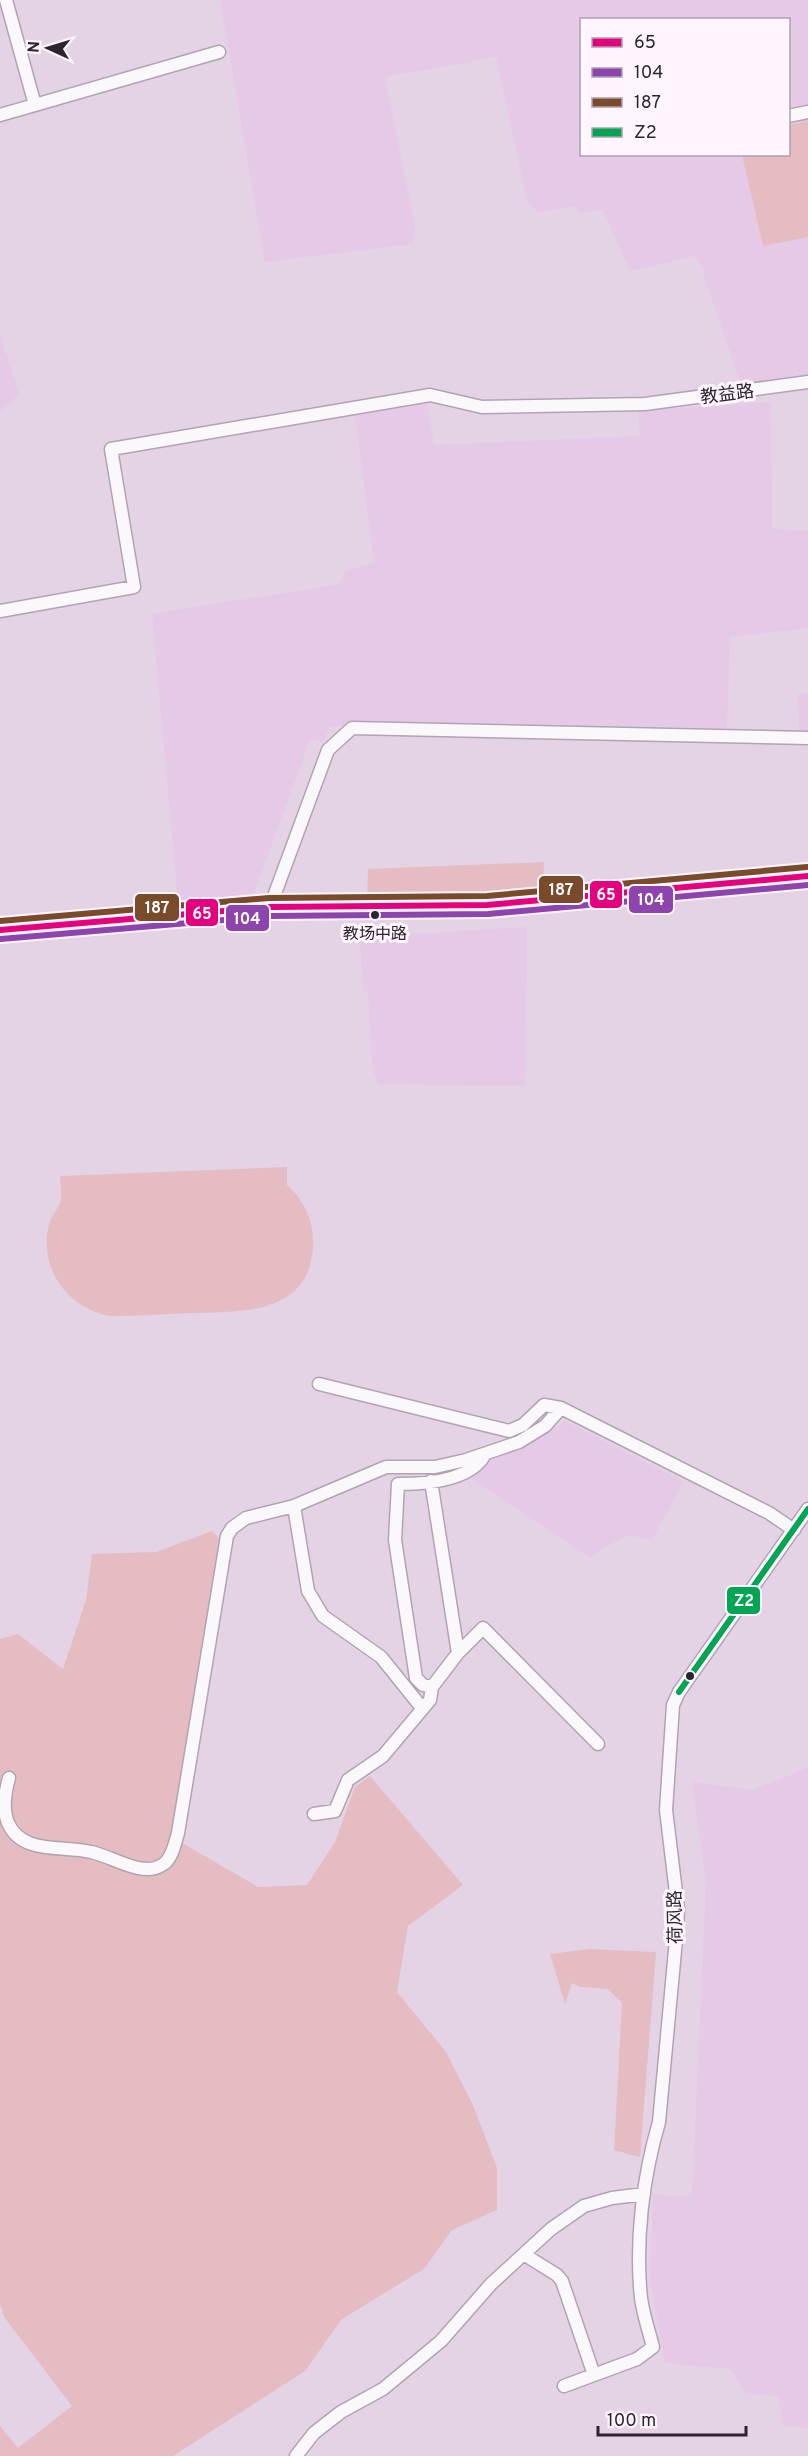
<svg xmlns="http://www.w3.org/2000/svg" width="808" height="2456" viewBox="0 0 808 2456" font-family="Overpass,'Noto Sans SC',sans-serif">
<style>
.built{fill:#e5c9e7;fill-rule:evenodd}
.green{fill:#e5bcc2}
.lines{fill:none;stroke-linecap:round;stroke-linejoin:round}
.minor-casing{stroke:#b1a4b2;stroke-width:15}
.secondary-casing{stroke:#b1a4b2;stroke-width:20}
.minor{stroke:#fbf8fb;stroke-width:12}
.secondary{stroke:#fbf8fb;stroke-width:16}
.bus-1-casing{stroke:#fef5ff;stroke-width:10}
.bus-2-casing{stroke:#fef5ff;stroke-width:10}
.bus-3-casing{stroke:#fef5ff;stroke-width:10}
.bus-4-casing{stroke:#fef5ff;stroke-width:10}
.bus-1{stroke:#e5007d;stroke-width:6}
.bus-2{stroke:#8e44ad;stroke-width:6}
.bus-3{stroke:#7a4b2a;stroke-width:6}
.bus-4{stroke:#00a651;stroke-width:6}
.bus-dot{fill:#2e2330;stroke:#fef5ff;stroke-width:2}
.labels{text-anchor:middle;stroke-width:6;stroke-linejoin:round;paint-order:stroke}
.bus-label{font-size:16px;fill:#2e2330;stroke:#fef5ff}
.street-label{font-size:18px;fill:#2e2330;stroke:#fef5ff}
.line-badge{stroke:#fef5ff;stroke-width:2}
.badge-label{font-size:16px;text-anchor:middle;font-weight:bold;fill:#fff}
</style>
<rect width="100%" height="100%" fill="#e4d3e5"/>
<path class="built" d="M220 0H808V374L741 384 703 273 706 272 696 256 630 271 603 210 580 213 576 206 538 212 527 200 496 57 385 77 415 225 413 244 265 262ZM582 20H788V154H582Z
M0 334 19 394 0 412Z
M771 402 772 529 808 531V628L730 637 727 728 351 723 329 727 324 741 310 740 253 896 178 902 152 614 339 584 346 571 374 563 355 416 427 403 434 445 640 436 638 411Z
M808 693V731H799L798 694Z
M527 927 525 1086 378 1084 372 1065 368 992 363 991 361 952 358 938Z
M565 1421 683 1482 652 1540 627 1535 590 1557 468 1476 491 1461 521 1449Z
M808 1768V2428L783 2426 778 2396 746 2394 730 2369 665 2363 650 2280 653 2195 692 2196 706 1883 692 1782 752 1790Z"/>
<path class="green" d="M808 121V237L763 246 742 155 788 154 789 125Z
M544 862 543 895 506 900 367 901 368 869Z
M287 1167V1185C305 1201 314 1221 313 1246 310 1314 243 1312 193 1313 165 1314 138 1316 110 1316 67 1308 38 1268 49 1224 52 1215 60 1207 61 1199 62 1192 60 1183 60 1176Z
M212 1531 221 1540 214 1593 170 1836 258 1887 307 1885 335 1842 355 1787 370 1776 463 1885 408 1926 397 1992 446 2052 473 2105 497 2168V2210L452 2230 424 2269 342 2319 305 2371 173 2456H0V2426L18 2448 72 2406 4 2317 0 2304V1639L18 1634 63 1669 86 1600 92 1554 156 1552Z
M590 1949 656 1952 640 2157 614 2150 622 2003 608 1989 580 1987 572 1983 565 2004 550 1954Z"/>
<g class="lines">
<g class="minor-casing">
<path id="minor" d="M6 0 35 105
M0 115 219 52
M788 116 808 112
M0 611 134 587 111 449 430 395 482 407 645 404 808 382
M270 907 328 750 352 728 808 738
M319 1384 509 1431 523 1425 544 1405 561 1408 769 1513 794 1530
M431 1481 458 1653
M294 1506 308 1591 323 1616 381 1657 422 1708
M432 1687 423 1685 416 1678 395 1540 398 1484C424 1484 469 1481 484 1456
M9 1778C5 1792 2 1808 8 1823 22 1855 63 1845 91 1852 112 1856 142 1878 162 1865 172 1860 175 1843 178 1833L227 1536 232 1528 246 1518 294 1506 386 1467H435L466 1460 519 1442 545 1426 561 1408
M314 1814 335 1811 348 1780 383 1756 430 1700 432 1687 458 1653 483 1628 598 1744
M525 2255 557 2275 562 2281 594 2375
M564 2386 637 2359 653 2347C649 2331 643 2314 641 2298 635 2240 643 2177 659 2122L677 1929 678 1909 666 1810 673 1705 679 1692 808 1509
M296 2456 314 2433 341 2412 383 2389 441 2341 491 2284 551 2229 584 2206 612 2198 644 2194"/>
</g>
<g class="secondary-casing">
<path id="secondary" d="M0 930 270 907 487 905 559 900 808 876"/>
</g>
<use href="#minor" class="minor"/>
<use href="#secondary" class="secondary"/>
<g class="bus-1-casing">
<path id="bus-1" d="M0 930 270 907 487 905 808 876"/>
</g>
<g class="bus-2-casing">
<path id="bus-2" d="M1 939 270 916 488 914 808 885"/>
</g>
<g class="bus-3-casing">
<path id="bus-3" d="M0 921 269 898 487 896 807 867"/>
</g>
<g class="bus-4-casing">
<path id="bus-4" d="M679 1692 808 1509"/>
</g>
<use href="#bus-1" class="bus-1"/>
<use href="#bus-2" class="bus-2"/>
<use href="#bus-3" class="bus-3"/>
<use href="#bus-4" class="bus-4"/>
</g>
<g class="bus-dot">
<circle cx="375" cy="915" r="5"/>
<circle cx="690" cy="1676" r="5"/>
</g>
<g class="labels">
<g class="bus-label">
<text x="375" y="939">教场中路</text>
</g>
<g class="street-label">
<text transform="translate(727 394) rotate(-7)" y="6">教益路</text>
<text transform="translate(675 1917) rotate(-91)" y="6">荷风路</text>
</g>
</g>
<g class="line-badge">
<rect x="538" y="875" width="46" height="29" rx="6" fill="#7a4b2a"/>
<rect x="589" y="880" width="34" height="29" rx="6" fill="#e5007d"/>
<rect x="628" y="885" width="46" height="29" rx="6" fill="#8e44ad"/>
<rect x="134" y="893" width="46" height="29" rx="6" fill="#7a4b2a"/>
<rect x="185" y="898" width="34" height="29" rx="6" fill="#e5007d"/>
<rect x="225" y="904" width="45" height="28" rx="6" fill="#8e44ad"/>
<rect x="726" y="1586" width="35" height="29" rx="6" fill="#00a651"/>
</g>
<g class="badge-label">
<text x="561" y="895">187</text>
<text x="606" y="900">65</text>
<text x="651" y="905">104</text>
<text x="157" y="913">187</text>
<text x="202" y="919">65</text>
<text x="247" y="924">104</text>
<text x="744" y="1606">Z2</text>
</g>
<rect x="580" y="18" width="210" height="138" fill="#fef5ff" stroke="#aba1ac" stroke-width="1.5"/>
<rect x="592" y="38" width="30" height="9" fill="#e5007d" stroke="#aba1ac" stroke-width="1.5"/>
<text x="634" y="48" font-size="18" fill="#2e2330">65</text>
<rect x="592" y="68" width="30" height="9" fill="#8e44ad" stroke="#aba1ac" stroke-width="1.5"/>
<text x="634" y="78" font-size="18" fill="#2e2330">104</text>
<rect x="592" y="98" width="30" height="9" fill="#7a4b2a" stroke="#aba1ac" stroke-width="1.5"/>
<text x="634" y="108" font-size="18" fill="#2e2330">187</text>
<rect x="592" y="128" width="30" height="9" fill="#00a651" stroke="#aba1ac" stroke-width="1.5"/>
<text x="634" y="138" font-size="18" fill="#2e2330">Z2</text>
<g transform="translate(48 48) rotate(274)" stroke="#fef5ff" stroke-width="4.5" paint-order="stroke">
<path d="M0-4.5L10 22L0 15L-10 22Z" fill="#2e2330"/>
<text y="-9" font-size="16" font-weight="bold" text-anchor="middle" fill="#2e2330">N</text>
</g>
<path d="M598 2426v9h148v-9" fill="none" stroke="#2e2330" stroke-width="3"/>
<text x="607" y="2426" font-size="18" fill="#2e2330" stroke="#fef5ff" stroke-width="4.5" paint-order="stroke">100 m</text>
</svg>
